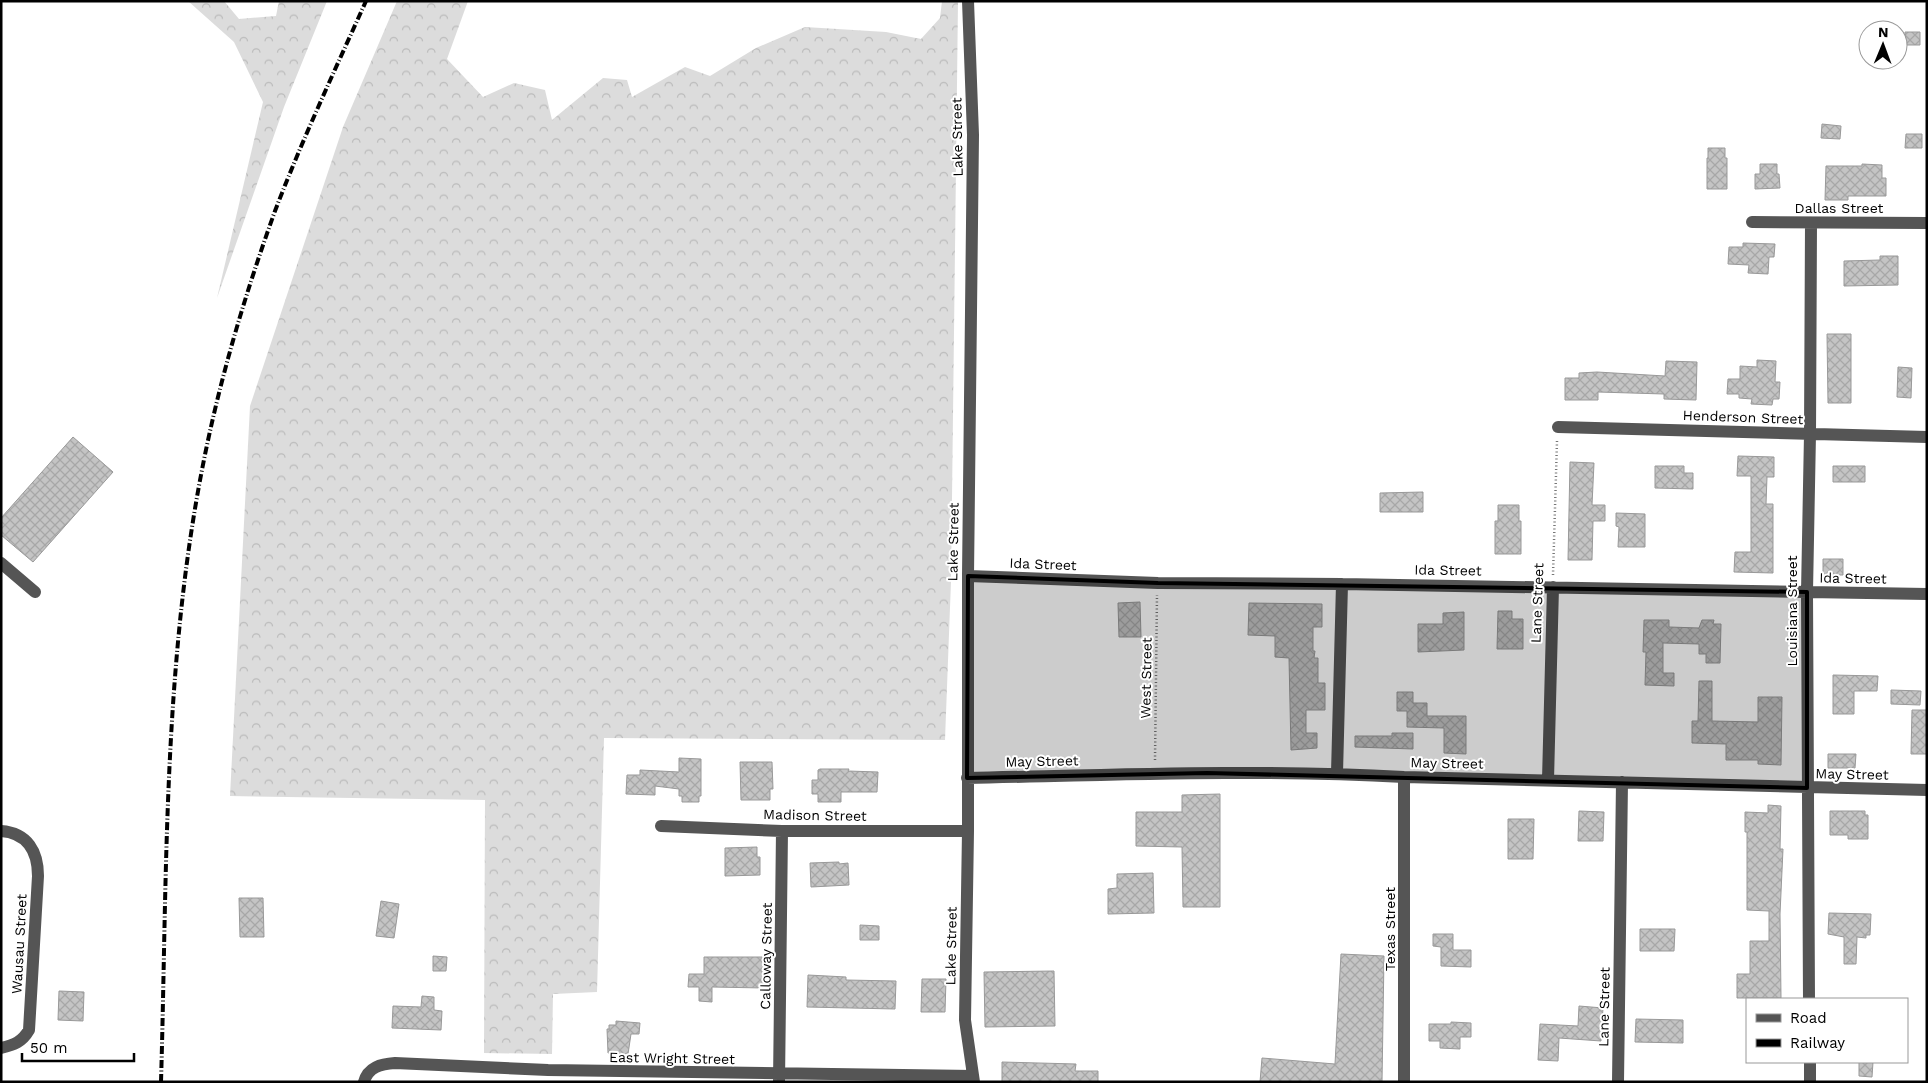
<svg xmlns="http://www.w3.org/2000/svg" width="1928" height="1083" viewBox="0 0 1928 1083" font-family="'Work Sans',sans-serif">
<style>
.forest{fill:url(#forest-crowns)}
.building{fill:url(#building-cross-hatch);stroke:#999}
.lines{fill:none;stroke-linecap:round;stroke-linejoin:round}
.path{stroke:#777;stroke-width:2.5;stroke-dasharray:1 2.5;stroke-linecap:butt}
.minor{stroke:#555;stroke-width:12}
.rail{stroke:#000;stroke-width:4;stroke-dasharray:8 2.5 1 2.5;stroke-linecap:butt}
.marked{fill:#000;fill-opacity:0.2;stroke:#000;stroke-width:4;stroke-linejoin:round}
.labels{text-anchor:middle;stroke-width:4;stroke-linejoin:round;paint-order:stroke}
.street-label{font-size:14px;fill:#000;stroke:#fff}
</style>
<defs>
<pattern id="forest-crowns" width="20" height="18" patternUnits="userSpaceOnUse" patternTransform="scale(1.25)"><rect width="20" height="18" fill="#dcdcdc"/><path d="M2 6a3 3 0 1 1 6 0M12 15a3 3 0 1 1 6 0" fill="none" stroke="#bbb"/></pattern>
<pattern id="building-cross-hatch" width="8" height="8" patternUnits="userSpaceOnUse" patternTransform="scale(1.25)"><rect width="8" height="8" fill="#c4c4c4"/><path d="M0 0l8 8M0 8l8-8" fill="none" stroke="#a7a7a7"/></pattern>
</defs>
<rect width="100%" height="100%" fill="#fff"/>
<path class="forest" d="M188 1H224L239 19 276 16 279 1H327L284 107 217 298 263 102 234 42Z
M397 1H468L447 59 483 97 514 83 545 90 552 120 603 78 627 80 632 97 685 67 710 76 756 48 805 27 886 32 921 39 940 18 942 1H958L951 581 945 740 604 738 597 992 553 994 552 1054 484 1053 485 800 230 796 250 406 343 127Z"/>
<path class="building" d="M1905 32H1920V45H1905Z
M1822 124 1841 126 1840 139 1821 138Z
M1906 134H1922V148H1905Z
M1708 148H1725V158H1727V189H1707V158H1708Z
M1760 164H1777V174H1779L1780 188 1755 189V174H1760Z
M1862 164 1882 165V178H1886V196H1848V200H1825L1826 166H1862Z
M1743 243 1775 244 1774 257H1769L1768 274 1748 273 1749 265 1728 264 1729 247H1743Z
M1880 256H1898V285L1844 286V261L1880 260Z
M1827 334H1851V403H1828Z
M1757 360 1776 361 1775 382H1780L1779 399H1773L1772 405 1751 404 1752 399 1739 398V394H1727L1728 379H1740V366L1757 367Z
M1666 361 1697 362 1696 400 1664 399V394L1598 392V400H1565V378H1579V373L1597 372 1665 376Z
M1898 367 1912 368 1911 398 1897 397Z
M73 437 113 472 33 562 1 535V518Z
M1738 456 1774 457V477H1767L1766 504H1773V573L1734 572 1735 552H1751V476H1737Z
M1570 462 1594 463 1592 505H1605V521H1593L1592 560H1568Z
M1655 466H1684V473H1693V489L1655 488Z
M1833 466H1865V482H1833Z
M1423 492V512H1380V493Z
M1498 505H1519V521H1521V554H1495V521H1498Z
M1616 513 1645 514V547H1618L1619 527 1616 526Z
M1823 559H1843V575H1823Z
M1140 602 1141 637H1119L1118 603Z
M1249 603 1322 604V627H1313V651H1315L1314 658H1318V683H1325V710H1306V733H1317V748L1291 750 1289 658 1275 657V636L1248 635Z
M1498 611H1512V619H1523V649H1497Z
M1464 612V650L1418 652V624H1443V613Z
M1644 620H1669V627L1699 628 1702 620H1714L1713 624H1721L1720 663H1706V654H1699V644L1663 643V673H1674V686L1645 685 1646 652H1643Z
M1833 675 1878 676 1877 691H1854V714H1833Z
M1699 681H1712V721L1758 722V697H1782L1781 765 1758 764V760H1726V744L1692 743V721H1698Z
M1891 690 1921 691 1920 705 1891 704Z
M1397 692H1413V703H1427V716H1466V754L1444 753V728L1407 727V711H1397Z
M1912 710H1927V754H1911Z
M1392 733H1413V749L1355 747V736H1392Z
M1828 754H1856L1855 768H1828Z
M679 758 701 759V796H699V802H682V796H679V789L655 786V795L626 794 627 775H640V770L679 772Z
M740 762H772L773 789H770V800H741Z
M820 769H849L848 771 878 772 877 792H841V802H818V794H812V780H818V770Z
M1220 794V907H1183L1182 847 1136 846V812H1182V795Z
M1768 805 1781 806 1780 849H1783L1780 914 1781 998H1737V974H1750V941H1769V911L1747 910V832H1745V812L1768 813Z
M1579 811 1604 812 1603 841H1578Z
M1830 811H1865V815H1868V839H1848V835H1830Z
M1508 819H1534L1533 859H1508Z
M757 847V857H760V875L725 876V848Z
M839 862V864L848 863 849 885 811 887 810 863Z
M1153 873 1154 913 1108 914V889L1117 888V874Z
M239 898H263L264 937H240Z
M381 901 399 904 394 938 376 936Z
M1829 913 1871 914 1870 935H1866V938L1857 937 1856 964H1844V937L1828 934Z
M860 925 879 926V940H860Z
M1640 929H1675L1674 951H1640Z
M1433 934H1453V950H1471V967L1441 966V947L1433 946Z
M1341 954 1384 956 1382 1082H1260L1262 1058 1335 1064Z
M433 956 447 957 446 971H433Z
M704 957H764V988L712 987V1002L699 1001V987H688L689 974H704Z
M1054 971 1055 1026 985 1027 984 972Z
M808 975 846 977V980L896 981 895 1009 807 1007Z
M922 979H946L945 1012H921Z
M59 991 84 992 83 1021 58 1020Z
M422 996 434 997V1010L442 1011 441 1030 392 1028 393 1006 421 1007Z
M1579 1006 1603 1008 1601 1041 1559 1038 1558 1061 1538 1060 1540 1024 1578 1026Z
M1636 1019 1683 1020V1043L1635 1042Z
M616 1021 640 1023 639 1034H631L628 1054 608 1053 607 1029H609V1025H616Z
M1451 1022 1471 1023V1037H1460V1049L1440 1048V1041H1429V1024H1451Z
M1002 1062 1076 1064 1075 1071H1098V1082H1002Z
M1859 1062H1873L1872 1077 1859 1076Z"/>
<g class="lines">
<path class="path" d="M1553 575 1557 441
M1155 760 1157 595"/>
<path class="minor" d="M968 1 973 135 968 576V831L965 1020 974 1082
M1752 222 1927 223
M1558 427 1927 437
M1 563 35 592
M968 576 1158 583 1342 584 1927 594
M1337 773 1342 584
M967 778C1113 775 1259 769 1404 777L1927 790
M1548 780 1553 587
M661 826 782 831H968
M1 831C28 833 38 852 38 876L29 1030C22 1042 14 1045 1 1048
M1809 999 1807 592 1810 434 1811 224
M1810 1062V1082
M364 1082C368 1067 381 1064 395 1063L548 1070 973 1076
M779 1082 782 831
M1404 1082V777
M1618 1082 1622 782"/>
<path class="rail" d="M161 1082C167 879 163 675 201 475 218 385 244 297 275 211 302 140 335 70 366 1"/>
</g>
<path class="marked" d="M968 576 1158 583 1807 592V788L1207 773 967 778Z"/>
<g class="labels">
<g class="street-label">
<text transform="translate(957 137) rotate(-91)" y="5">Lake Street</text>
<text x="1839" y="213">Dallas Street</text>
<text transform="translate(1743 417) rotate(2)" y="5">Henderson Street</text>
<text transform="translate(953 542) rotate(-89)" y="5">Lake Street</text>
<text transform="translate(1043 564) rotate(2)" y="5">Ida Street</text>
<text transform="translate(1448 570) rotate(1)" y="5">Ida Street</text>
<text transform="translate(1853 578) rotate(1)" y="5">Ida Street</text>
<text transform="translate(1537 603) rotate(-88)" y="5">Lane Street</text>
<text transform="translate(1792 611) rotate(-90)" y="5">Louisiana Street</text>
<text transform="translate(1146 678) rotate(-89)" y="5">West Street</text>
<text transform="translate(1042 761) rotate(-1)" y="5">May Street</text>
<text transform="translate(1447 763) rotate(1)" y="5">May Street</text>
<text transform="translate(1852 774) rotate(1)" y="5">May Street</text>
<text transform="translate(815 815) rotate(1)" y="5">Madison Street</text>
<text transform="translate(1390 929) rotate(-90)" y="5">Texas Street</text>
<text transform="translate(19 944) rotate(-87)" y="5">Wausau Street</text>
<text transform="translate(951 946) rotate(-89)" y="5">Lake Street</text>
<text transform="translate(766 956) rotate(-89)" y="5">Calloway Street</text>
<text transform="translate(1604 1007) rotate(-89)" y="5">Lane Street</text>
<text transform="translate(672 1058) rotate(1)" y="5">East Wright Street</text>
</g>
</g>
<rect width="1928" height="1083" fill="none" stroke="#000000" stroke-width="5"/>
<rect x="1746" y="998" width="162" height="65" fill="#ffffff" stroke="#999999"/>
<rect x="1756" y="1014" width="25" height="8" fill="#555555" stroke="#999999"/>
<text x="1790" y="1023" font-size="15" fill="#000000">Road</text>
<rect x="1756" y="1039" width="25" height="8" fill="#000000" stroke="#999999"/>
<text x="1790" y="1048" font-size="15" fill="#000000">Railway</text>
<g transform="translate(1883 45) rotate(1)"><circle r="24" fill="#ffffff" stroke="#999999"/>
<path d="M0-4L9 19L0 12L-9 19Z" fill="#000000"/>
<text y="-8" font-size="14" font-weight="bold" text-anchor="middle" fill="#000000">N</text>
</g>
<path d="M22 1053v8h112v-8" fill="none" stroke="#000000" stroke-width="2.5"/>
<text x="30" y="1053" font-size="15" fill="#000000" stroke="#ffffff" stroke-width="4" paint-order="stroke">50 m</text>
</svg>
